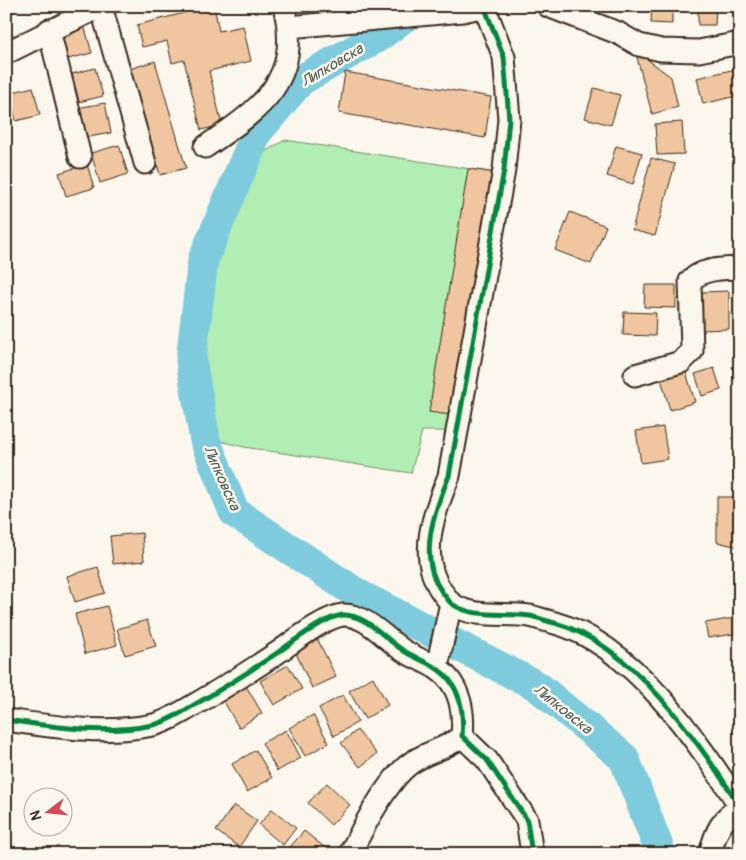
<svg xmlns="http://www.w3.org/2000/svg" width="746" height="860" viewBox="0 0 746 860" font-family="Pangolin,sans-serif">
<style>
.green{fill:#b1eeb4;stroke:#768c69}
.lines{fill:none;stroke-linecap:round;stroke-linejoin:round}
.river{stroke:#7dcbdc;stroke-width:31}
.building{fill:#efc69f;stroke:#3b2a1e}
.minor-casing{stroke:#3b2a1e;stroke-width:25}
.minor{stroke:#fbf7ec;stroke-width:21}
.cycleway-casing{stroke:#fbf7ec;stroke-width:8}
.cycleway{stroke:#00873e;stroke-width:5}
.labels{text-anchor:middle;stroke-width:5;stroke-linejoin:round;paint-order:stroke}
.water-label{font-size:15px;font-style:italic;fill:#4f5a57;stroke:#fbf7ec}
</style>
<rect width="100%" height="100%" fill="#fbf7ec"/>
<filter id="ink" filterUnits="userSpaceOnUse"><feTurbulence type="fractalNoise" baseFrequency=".02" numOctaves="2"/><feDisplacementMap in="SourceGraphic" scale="10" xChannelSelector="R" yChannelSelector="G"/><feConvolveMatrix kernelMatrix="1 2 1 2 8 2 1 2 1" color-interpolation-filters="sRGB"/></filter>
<g filter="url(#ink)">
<path class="green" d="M285 140 496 173 454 431H422L411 473 244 447 220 441 202 360 214 271 257 156Z"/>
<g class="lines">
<path class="river" d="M419 6 378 37 301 80 257 132 203 260 191 360 205 440 234 512 359 595 537 686 624 758 661 854"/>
</g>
<path class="building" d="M187 6H214L219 31 243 26 251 61 209 71 222 125 201 130 184 60 172 63 167 41 142 47 137 25 188 12Z
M652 6H672V24L651 23Z
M698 6H716L715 25H698Z
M732 6H740V22L736 23Z
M84 25 92 53 68 59 61 31Z
M635 50 671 77 678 107 652 114Z
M155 61 186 168 160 175 129 69Z
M95 68 103 96 79 102 72 74Z
M740 68V95L703 104 697 78Z
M345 72 491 97 485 138 339 113Z
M33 87 40 115 16 121 9 93Z
M594 88 620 95 611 125 585 118Z
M105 103 111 133 83 138 77 108Z
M682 122 684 154 657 155 655 124Z
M119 145 128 174 100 183 91 153Z
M616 146 642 153 633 184 607 176Z
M651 158 675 164 655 236 632 230Z
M87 164 94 188 66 196 59 173Z
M468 169 496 173 457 416 429 412Z
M570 212 606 226 591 264 555 250Z
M735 277H740V322H735Z
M645 285H676V308L644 307Z
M729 291V329L701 330V292Z
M624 312 656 313 655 336 623 335Z
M714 368 721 390 702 396 695 374Z
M686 372 695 402 670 410 661 379Z
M663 427 668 459 641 463 636 431Z
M717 497H738L739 547 717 542Z
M142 533 144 561 113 564 110 536Z
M98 567 105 593 75 602 67 576Z
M107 606 117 645 85 654 75 614Z
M740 617V633L708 638 705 623Z
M147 620 156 646 125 655 117 629Z
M317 638 336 677 312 688 294 649Z
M288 665 302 689 274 705 260 681Z
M373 677 388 705 365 719 349 691Z
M246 686 262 713 239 728 223 700Z
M343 695 358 722 334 736 319 708Z
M313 715 329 743 305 756 289 728Z
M286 730 301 758 277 771 262 743Z
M357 730 377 754 360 767 341 743Z
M256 750 272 778 247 792 232 764Z
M327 783 350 805 331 825 308 803Z
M234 805 257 821 239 847 216 831Z
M272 809 296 828 283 845 259 825Z
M304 831 328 850 325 854H299L290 847Z
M251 849 256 854H247Z"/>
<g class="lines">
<g class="minor-casing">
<path id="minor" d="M101 6 145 163
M484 6 504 57 509 119 504 170 449 476C434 512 417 557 442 592 445 595 448 601 452 604 474 619 505 612 530 616 538 618 547 621 555 623 634 645 697 741 740 806
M548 6 618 33 639 45 661 50 699 51 740 43
M289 27 463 11 485 6
M49 30 80 157
M6 53 101 6
M205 147C260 109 303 81 284 6
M635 375 681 362 692 351 690 281C703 268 722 269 740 268
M437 667 451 603
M6 720C56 727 103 735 153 725 167 722 182 712 194 705 222 689 250 671 277 653 293 642 324 617 343 615 366 614 386 640 404 651 420 661 439 665 451 682 462 698 464 716 462 736L487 760 527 820 532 854
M350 854C362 829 388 779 411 763 428 751 445 750 462 736
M710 854C716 830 721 821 740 806"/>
</g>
<use href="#minor" class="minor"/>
<g class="cycleway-casing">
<path id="cycleway" d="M484 6 504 57 509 119 504 170 449 476C434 512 417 557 442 592 445 595 448 601 452 604 474 619 505 612 530 616 538 618 547 621 555 623 634 645 697 741 740 806
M6 720C56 727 103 735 153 725 167 722 182 712 194 705 222 689 250 671 277 653 293 642 324 617 343 615 366 614 386 640 404 651 420 661 439 665 451 682 462 698 464 716 462 736L487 760 527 820 532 854"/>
</g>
<use href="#cycleway" class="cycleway"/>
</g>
</g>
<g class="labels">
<g class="water-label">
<text transform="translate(332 65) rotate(-31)" y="5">Липковска</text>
<text transform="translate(222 478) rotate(66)" y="5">Липковска</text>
<text transform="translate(563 709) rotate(39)" y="5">Липковска</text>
</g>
</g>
<rect width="746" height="860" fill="none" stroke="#fbf7ec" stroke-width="25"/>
<rect x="12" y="12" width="721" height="835" fill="none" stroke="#3b2a1e" stroke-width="2" filter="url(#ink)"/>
<g transform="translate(48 812) rotate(254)"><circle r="24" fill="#fbf7ec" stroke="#aea59a"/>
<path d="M0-4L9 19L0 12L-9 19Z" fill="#d1495b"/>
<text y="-8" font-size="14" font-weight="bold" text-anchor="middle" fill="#3b2a1e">N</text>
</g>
</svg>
